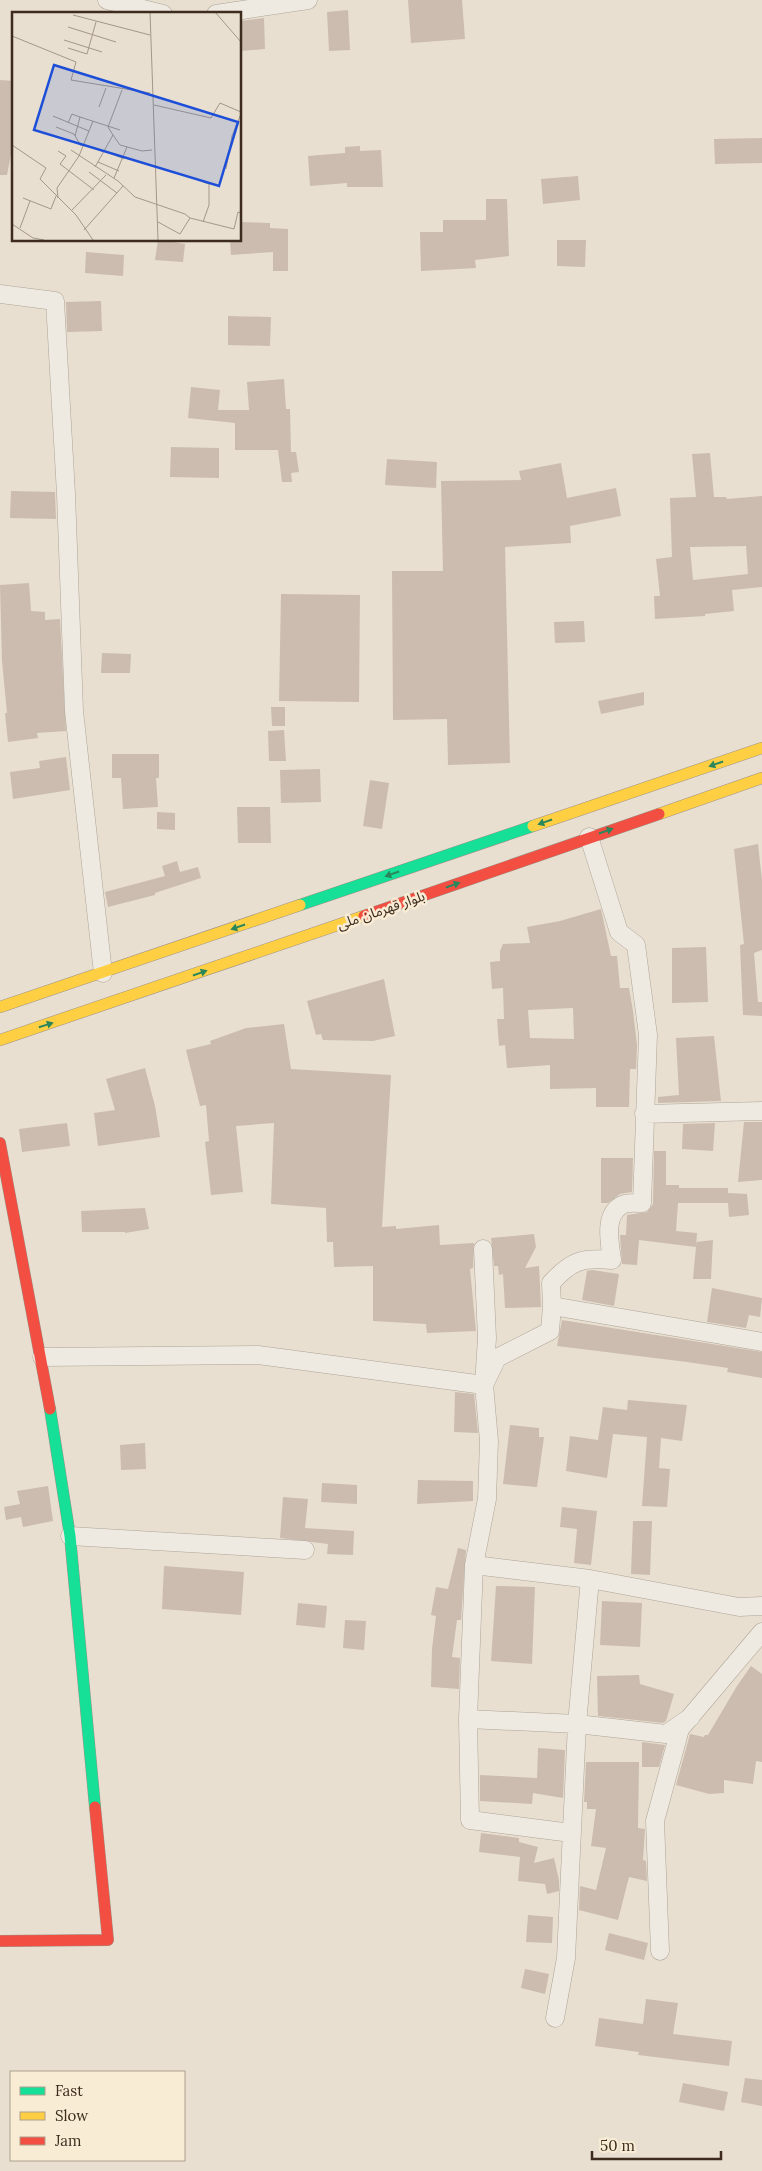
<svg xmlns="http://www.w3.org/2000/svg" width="762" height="2171" viewBox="0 0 762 2171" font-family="Lora,'Noto Sans Arabic',serif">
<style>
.building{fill:#ccbcb0;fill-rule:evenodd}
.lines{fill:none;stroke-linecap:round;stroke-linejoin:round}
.street-casing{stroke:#ada498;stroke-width:19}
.fast-casing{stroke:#9d9388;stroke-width:12}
.slow-casing{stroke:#9d9388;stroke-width:12}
.jam-casing{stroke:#9d9388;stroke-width:12}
.street{stroke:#efeae1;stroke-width:18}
.fast{stroke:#16e098;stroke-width:11}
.slow{stroke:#ffcf43;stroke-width:11}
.jam{stroke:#f24e42;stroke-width:11}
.oneway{fill:#2a865b}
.labels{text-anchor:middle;stroke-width:5;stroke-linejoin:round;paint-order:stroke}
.street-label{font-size:14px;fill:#3d2b1e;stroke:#f8ecd5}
.inset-road{fill:none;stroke:#a49789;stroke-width:1}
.view{fill:#1d4ed8;fill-opacity:0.15;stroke:#1d4ed8;stroke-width:2.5}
.inset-edge{fill:none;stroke:#3d2b1e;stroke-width:2.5}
</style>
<rect width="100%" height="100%" fill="#e8dfd0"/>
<path class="building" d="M408 0H462L465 39 411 43Z
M348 10 350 50 329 51 327 12Z
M264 18 265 49 240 51V21Z
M0 80 14 81V139L7 175H0Z
M762 138V163L715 164 714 139Z
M360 146V151L381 150 383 187H347V183L310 186 308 156 345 153V147Z
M578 176 580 200 543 204 541 179Z
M486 199H507L509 256 475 260 476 268 421 271 420 232H443V220H486Z
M240 222 270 223V228L288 229V271H273V252L231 255 230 240H240Z
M158 240H173V242L185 244 183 262 155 260Z
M557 240H586L585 267 557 266Z
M86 252 124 255 123 276 85 273Z
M101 301 102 331 67 332 66 302Z
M228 316 271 317 270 346 228 345Z
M284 379 286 409H290L291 452H296L299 472 291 473 292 482H282L278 450H235V423L188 418 191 387 220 390 218 410H249L247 382Z
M171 447 219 448V478L170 477Z
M710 453 714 497H726L727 499 762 496V587L732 590 734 611 705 614V616L655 619 654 596H660L656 559 672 557 670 498 696 497 692 454ZM746 546 748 574 693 580 690 547Z
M387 459 437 462 436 488 385 485Z
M561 463 567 498 616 488 621 516 570 526 571 543 505 547 510 763 448 765 447 719 393 720 392 571H443L441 481 521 480 519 471Z
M11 491 55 492 56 519 10 518Z
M29 583 31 611 45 612V620L60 619 66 731 37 733 38 738 8 742 5 713H7L2 661 0 585Z
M281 594 360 595 359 702 279 701Z
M584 621 585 642 555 643 554 622Z
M102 653 131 654 130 673H101Z
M644 692V705L601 714 598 701Z
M271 707H285V726H272Z
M284 730 286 761H269L268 731Z
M112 754H159V778H156L158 807 123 809 121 778H112Z
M66 757 70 790 13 799 10 772 40 768 39 761Z
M320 769 321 802 281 803 280 770Z
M370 780 389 783 382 829 363 826Z
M237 807H270L271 843H238Z
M157 812 175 813V830L157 829Z
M758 844 762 880V950L754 953 758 1002H762V1016L743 1015 740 945 744 944 734 849Z
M177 861 180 872 198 867 201 878 155 893V895L108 907 105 892 165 876 162 866Z
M601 909 611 956H617L620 988H629L633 1011 637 1045 636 1069H630L629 1107H596V1088L550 1089V1065L507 1068 505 1045 499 1046 497 1019H504L503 988 492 989 490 962 500 961V951L503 944 530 943 527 927 560 921ZM573 1008 574 1039 530 1038 528 1010Z
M706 947 708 1002 672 1003V948Z
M384 979 395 1036 373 1041 323 1040 321 1034 316 1035 307 1001Z
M284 1024 291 1069 391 1075 382 1227 396 1226V1229L439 1225 440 1245 474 1243 473 1268 470 1269 476 1331 427 1333 426 1324 373 1321V1266L334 1267 333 1242H327L326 1208 271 1204 274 1123 236 1126 243 1192 211 1195 205 1142 209 1141 206 1105 200 1106 186 1050 211 1044 210 1041 246 1028Z
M714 1036 721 1101 658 1103V1097L679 1095 676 1038Z
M145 1068 155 1106 160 1137 98 1146 94 1113 115 1110 106 1079Z
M744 1122H762V1180L738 1182Z
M67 1123 70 1146 22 1152 19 1129Z
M715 1123 713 1151 682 1149 683 1124Z
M654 1151H666V1185H679V1188H728V1193L747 1194 749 1215 729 1217 728 1203H678L676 1231 697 1233 696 1247V1242L713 1240 711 1279H693L696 1247 639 1240 637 1265 622 1264 620 1235H626L627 1215 647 1212 653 1204Z
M601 1158H633L632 1192 620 1194 608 1203H601Z
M145 1208 149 1229 125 1233V1232H82L81 1211Z
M534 1234 536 1247 525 1268 539 1266 541 1307 505 1308 503 1274 499 1275 498 1266H494L491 1238Z
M592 1270 619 1274 614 1306 582 1300 587 1271Z
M712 1288 762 1298 760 1317 749 1315 746 1328 707 1322Z
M562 1320 762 1352V1378L727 1372 728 1368 687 1362 557 1346Z
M455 1392 474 1394 478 1433 454 1432Z
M628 1400 687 1405 682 1441 661 1438 659 1468 670 1469 667 1507 642 1506 647 1437 613 1434 607 1478 566 1471 570 1436 598 1440 603 1407 627 1410Z
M510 1425 539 1428V1437H544L537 1487 503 1484Z
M145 1443 146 1469 121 1470 120 1445Z
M418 1480 473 1481V1501L417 1504Z
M322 1483 357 1485V1504L321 1502Z
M48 1486 53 1521 23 1527 21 1517 6 1520 4 1507 20 1504 17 1491Z
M283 1497 308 1499 305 1528 354 1531 353 1555 327 1554 328 1544 280 1538Z
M562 1507 597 1511 591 1565 574 1563 577 1529 560 1527Z
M633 1521H652L650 1575 631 1574Z
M458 1548 466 1550 461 1620H457L452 1657 460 1658 459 1689 431 1687 432 1649 436 1616 431 1615 436 1587 448 1589Z
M164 1566 244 1572 241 1615 162 1609Z
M496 1586 535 1587 532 1664 491 1661Z
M602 1601 642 1603 640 1647 600 1645Z
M298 1603 327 1606 325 1628 296 1625Z
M345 1620 366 1621 364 1650 343 1648Z
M751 1666 762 1674V1762L756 1761 753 1784 724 1780V1793L709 1794 676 1785 690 1734 704 1737 705 1735H708L737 1686Z
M639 1675 640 1684 674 1694 666 1721 663 1723 598 1716 597 1676Z
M642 1742 665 1745 659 1767H642Z
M538 1748 565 1750 563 1798 533 1793 532 1804 480 1801V1775L537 1778Z
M586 1762H639L638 1828 645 1829 643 1860 646 1861 647 1881 629 1877 618 1920 579 1910 580 1886 596 1890 606 1848 591 1846 596 1809H587V1802H584Z
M481 1833 519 1838V1842L538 1847 534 1863 554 1858 559 1880V1891L547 1894 545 1884 518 1881 520 1857 479 1852Z
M528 1915 553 1917 552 1943 526 1942Z
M609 1933 648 1943 644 1960 605 1950Z
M525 1969 549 1974 545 1994 521 1988Z
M646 1999 678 2003 673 2034 732 2041 729 2066 638 2055 639 2052 595 2046 599 2018 643 2024Z
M745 2078 762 2080V2106L741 2102Z
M683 2083 728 2092 724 2111 679 2102Z"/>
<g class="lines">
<g class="street-casing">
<path id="street" d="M107 0 163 14
M216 14 308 0
M0 294 55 301 66 494 74 711 103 973
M644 1114 762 1111
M483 1249 487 1338 484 1385 489 1441 487 1499 474 1565 468 1719 577 1724 666 1734 691 1717
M552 1306 551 1283C571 1261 582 1257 612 1260 610 1243 603 1215 622 1205 627 1202 636 1203 642 1203L648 1035 636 945 619 932 589 837
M42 1357 258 1355 484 1385 497 1358 550 1331 552 1306 762 1342
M70 1536 305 1550
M474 1565 590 1579 739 1607 762 1606
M468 1719 470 1820 571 1833
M660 1951 655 1821 680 1729 762 1632
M555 2018 566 1958 577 1724 590 1579"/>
</g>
<g class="fast-casing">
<path id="fast" d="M300 905 533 826
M50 1409 70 1536 95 1807"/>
</g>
<g class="slow-casing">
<path id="slow" d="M659 814 762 778
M533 826 762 748
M0 1007 300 905
M0 1040 364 916"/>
</g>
<g class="jam-casing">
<path id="jam" d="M364 916 659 814
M0 1143 50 1409
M0 1941 108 1940 95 1807"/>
</g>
<use href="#street" class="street"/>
<use href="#fast" class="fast"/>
<use href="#slow" class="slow"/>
<use href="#jam" class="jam"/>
</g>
<defs><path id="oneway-solid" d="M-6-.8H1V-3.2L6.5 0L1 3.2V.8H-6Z" transform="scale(1.25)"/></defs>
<g class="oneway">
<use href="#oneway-solid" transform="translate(716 764) rotate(161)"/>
<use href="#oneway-solid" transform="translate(545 822) rotate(161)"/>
<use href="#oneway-solid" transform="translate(606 831) rotate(-19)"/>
<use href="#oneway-solid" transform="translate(392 874) rotate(161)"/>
<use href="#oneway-solid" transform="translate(453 885) rotate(-19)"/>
<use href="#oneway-solid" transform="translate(238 927) rotate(161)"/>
<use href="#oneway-solid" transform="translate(200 973) rotate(-19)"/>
<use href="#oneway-solid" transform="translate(46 1025) rotate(-18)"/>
</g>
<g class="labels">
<g class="street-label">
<text transform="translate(381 910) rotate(-19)" y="5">بلوار قهرمان ملی</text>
</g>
</g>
<g transform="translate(12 12)">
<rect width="229" height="229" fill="#e8dfd0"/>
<path class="inset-road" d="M138 0 146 228M203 0 229 30M61 3 138 23M56 15 104 30M0 24 64 50 59 68 138 81M52 28 90 40M56 36 75 42 84 10M142 93 199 106 208 91 229 100M87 95 94 76M41 104 77 119M56 111 60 102 68 105M44 115 62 122 69 134M101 123 108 133 130 139 140 138M63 124 68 105 108 118M0 133 34 156 28 167 64 203 81 228M59 138 106 169 123 185 173 202 178 206 222 217 226 200 229 201M46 139 54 144 48 152 82 178M98 141 112 147M86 150 107 159M83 155 101 123 96 115 110 78M214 157 220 124 229 102M77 160 105 181M102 166 115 135M11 186 39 197 44 184M46 186 45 176 67 144 81 109M59 199 94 163M146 210 168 222 178 206M191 210 197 193V172L191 170M0 212 21 226 32 228M8 216 18 189M72 218 111 174"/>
<path class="view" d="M42 53 226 110 207 174 22 118Z"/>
<rect width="229" height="229" class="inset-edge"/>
</g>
<rect x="10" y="2071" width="175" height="90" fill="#f8ecd5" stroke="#ad9f8c"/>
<rect x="20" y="2087" width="25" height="8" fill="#16e098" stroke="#ad9f8c"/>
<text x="55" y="2096" font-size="15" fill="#3d2b1e">Fast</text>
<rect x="20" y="2112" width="25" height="8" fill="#ffcf43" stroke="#ad9f8c"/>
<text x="55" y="2121" font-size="15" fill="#3d2b1e">Slow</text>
<rect x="20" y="2137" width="25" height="8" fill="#f24e42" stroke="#ad9f8c"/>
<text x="55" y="2146" font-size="15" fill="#3d2b1e">Jam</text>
<path d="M592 2151v8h129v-8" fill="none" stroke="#3d2b1e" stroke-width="2.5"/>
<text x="600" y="2151" font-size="15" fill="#3d2b1e" stroke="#f8ecd5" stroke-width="4" paint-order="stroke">50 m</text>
</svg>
